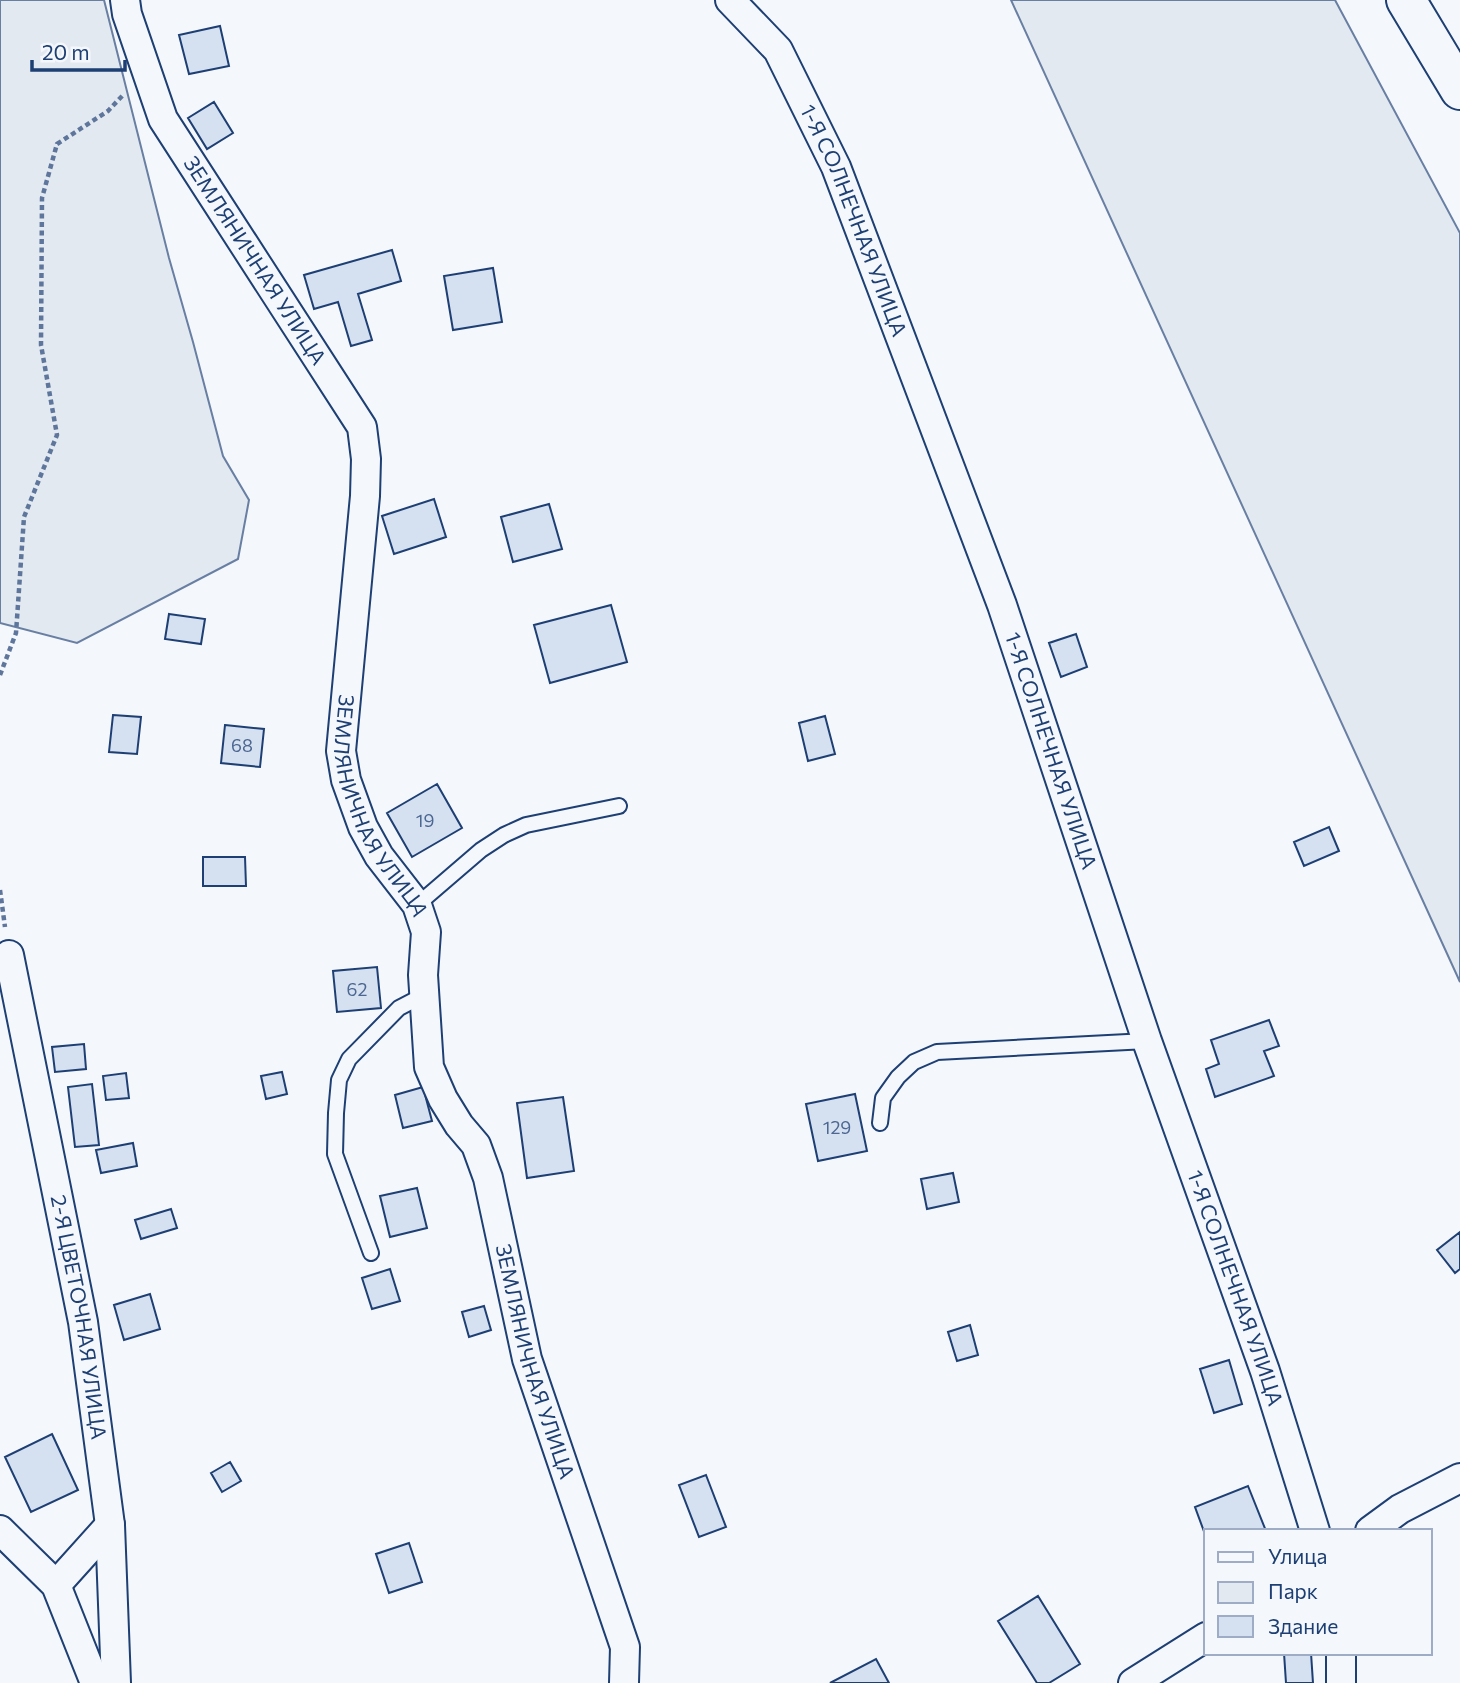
<svg xmlns="http://www.w3.org/2000/svg" width="1460" height="1683" viewBox="0 0 1460 1683" font-family="Commissioner,sans-serif">
<style>
.green{fill:#e3e9f0;stroke:#687fa3;stroke-width:2}
.building{fill:#d5e0f0;stroke:#1d3f73;stroke-width:2}
.lines{fill:none;stroke-linecap:round;stroke-linejoin:round}
.service-casing{stroke:#1d3f73;stroke-width:18}
.minor-casing{stroke:#1d3f73;stroke-width:32}
.primary-casing{stroke:#1d3f73;stroke-width:42}
.path{stroke:#5e769c;stroke-width:4.5;stroke-dasharray:5 3.5;stroke-linecap:butt}
.service{stroke:#f4f7fb;stroke-width:14}
.minor{stroke:#f4f7fb;stroke-width:28}
.primary{stroke:#f4f7fb;stroke-width:38}
.labels{text-anchor:middle;stroke-width:5;stroke-linejoin:round;paint-order:stroke}
.number-label{font-size:18px;fill:#4b6792}
.street-label{font-size:21px;fill:#1d3f73;stroke:#f4f7fb}
</style>
<rect width="100%" height="100%" fill="#f4f7fb"/>
<path class="green" d="M0 0H104L169 258 193 342 223 456 249 500 238 559 77 643 0 623Z
M1011 0H1335L1460 233V982Z"/>
<path class="building" d="M220 26 229 66 189 74 179 35Z
M214 102 233 133 207 149 188 118Z
M392 250 401 281 358 294 372 340 351 346 338 302 314 309 304 275Z
M493 268 502 322 453 330 444 276Z
M434 499 446 537 394 554 382 516Z
M549 504 562 549 513 562 501 517Z
M611 605 627 662 550 683 534 625Z
M169 614 205 619 201 644 165 639Z
M1076 634 1087 667 1061 677 1049 643Z
M113 715 141 717 137 754 109 752Z
M825 716 835 754 808 761 799 723Z
M225 725 264 729 260 767 221 763Z
M437 784 462 828 412 857 387 813Z
M1329 827 1339 851 1304 866 1294 842Z
M203 857H245L246 886H203Z
M377 967 381 1008 337 1012 333 971Z
M1269 1020 1279 1046 1264 1051 1274 1076 1215 1097 1206 1069 1219 1064 1211 1040Z
M84 1044 86 1069 55 1072 52 1047Z
M282 1072 287 1094 266 1099 261 1076Z
M126 1073 129 1098 106 1100 103 1076Z
M92 1084 99 1145 75 1147 68 1087Z
M423 1087 432 1121 403 1128 395 1095Z
M855 1094 867 1151 818 1161 806 1104Z
M563 1097 574 1171 527 1178 517 1103Z
M133 1143 137 1166 101 1173 96 1150Z
M953 1173 959 1202 927 1209 921 1179Z
M417 1188 427 1228 390 1237 380 1196Z
M171 1209 177 1228 141 1239 135 1220Z
M1460 1232V1269L1455 1273 1437 1250Z
M390 1269 400 1301 372 1309 362 1278Z
M150 1294 160 1329 124 1340 114 1305Z
M484 1306 491 1330 469 1337 462 1312Z
M970 1325 978 1355 957 1361 948 1332Z
M1229 1360 1242 1404 1214 1413 1200 1369Z
M52 1434 78 1490 31 1512 5 1457Z
M230 1462 241 1481 222 1492 211 1473Z
M706 1475 726 1527 699 1537 679 1485Z
M1248 1486 1266 1531H1206V1537L1195 1507Z
M409 1543 422 1582 389 1593 376 1554Z
M1038 1596 1080 1664 1049 1683H1037L998 1621Z
M1284 1653H1311L1313 1683H1286Z
M876 1659 889 1683H830Z"/>
<g class="lines">
<g class="service-casing">
<path id="service" d="M417 905 481 850 504 835 526 825 619 806
M880 1123 883 1098 898 1077 914 1062 937 1052 1147 1041
M371 1253 335 1154 336 1113 339 1080 349 1059 399 1008 424 995"/>
</g>
<g class="minor-casing">
<g id="minor">
<path id="s1" d="M125 0 127 14 163 119 362 427 366 459 365 496 341 751 346 780 363 827 379 856 417 905 426 932 423 975 429 1067 443 1099 459 1125 476 1145 488 1178 527 1359 625 1647 624 1683"/>
<path id="s2" d="M730 0 778 50 836 167 1002 605 1147 1041 1265 1371 1315 1531"/>
<path id="s3" d="M9 955 83 1322 110 1525 116 1683"/>
<path d="M0 1530 56 1585 95 1683"/>
<path d="M1370 1531 1400 1509 1460 1478"/>
<path d="M56 1585 110 1525"/>
<path d="M1341 1653V1683"/>
<path d="M1133 1683 1206 1637"/>
</g>
</g>
<g class="primary-casing">
<path id="primary" d="M1406 0 1460 90"/>
</g>
<path class="path" d="M0 675 16 633 24 517 57 435 41 345 42 198 57 144 108 111 124 94
M0 890 5 927"/>
<use href="#service" class="service"/>
<use href="#minor" class="minor"/>
<use href="#primary" class="primary"/>
</g>
<g class="labels">
<g class="number-label">
<text x="242" y="752">68</text>
<text x="425" y="827">19</text>
<text x="357" y="996">62</text>
<text x="837" y="1134">129</text>
</g>
<g class="street-label">
<text dy="7" stroke="none"><textPath href="#s2" startOffset="256">1-Я СОЛНЕЧНАЯ УЛИЦА</textPath></text>
<text dy="7" stroke="none"><textPath href="#s1" startOffset="294">ЗЕМЛЯНИЧНАЯ УЛИЦА</textPath></text>
<text dy="7" stroke="none"><textPath href="#s2" startOffset="822">1-Я СОЛНЕЧНАЯ УЛИЦА</textPath></text>
<text dy="7" stroke="none"><textPath href="#s1" startOffset="882">ЗЕМЛЯНИЧНАЯ УЛИЦА</textPath></text>
<text dy="7" stroke="none"><textPath href="#s2" startOffset="1390">1-Я СОЛНЕЧНАЯ УЛИЦА</textPath></text>
<text dy="7" stroke="none"><textPath href="#s3" startOffset="369">2-Я ЦВЕТОЧНАЯ УЛИЦА</textPath></text>
<text dy="7" stroke="none"><textPath href="#s1" startOffset="1472">ЗЕМЛЯНИЧНАЯ УЛИЦА</textPath></text>
</g>
</g>
<rect x="1204" y="1529" width="228" height="126" fill="#f4f7fb" stroke="#9eadc5" stroke-width="2"/>
<rect x="1218" y="1552" width="35" height="10" fill="#f4f7fb" stroke="#9eadc5" stroke-width="2"/>
<text x="1268" y="1564" font-size="21" fill="#1d3f73">Улица</text>
<rect x="1218" y="1582" width="35" height="21" fill="#e3e9f0" stroke="#9eadc5" stroke-width="2"/>
<text x="1268" y="1599" font-size="21" fill="#1d3f73">Парк</text>
<rect x="1218" y="1616" width="35" height="21" fill="#d5e0f0" stroke="#9eadc5" stroke-width="2"/>
<text x="1268" y="1634" font-size="21" fill="#1d3f73">Здание</text>
<path d="M32 60v10h93v-10" fill="none" stroke="#1d3f73" stroke-width="3.5"/>
<text x="42" y="60" font-size="21" fill="#1d3f73" stroke="#f4f7fb" stroke-width="5" paint-order="stroke">20 m</text>
</svg>
